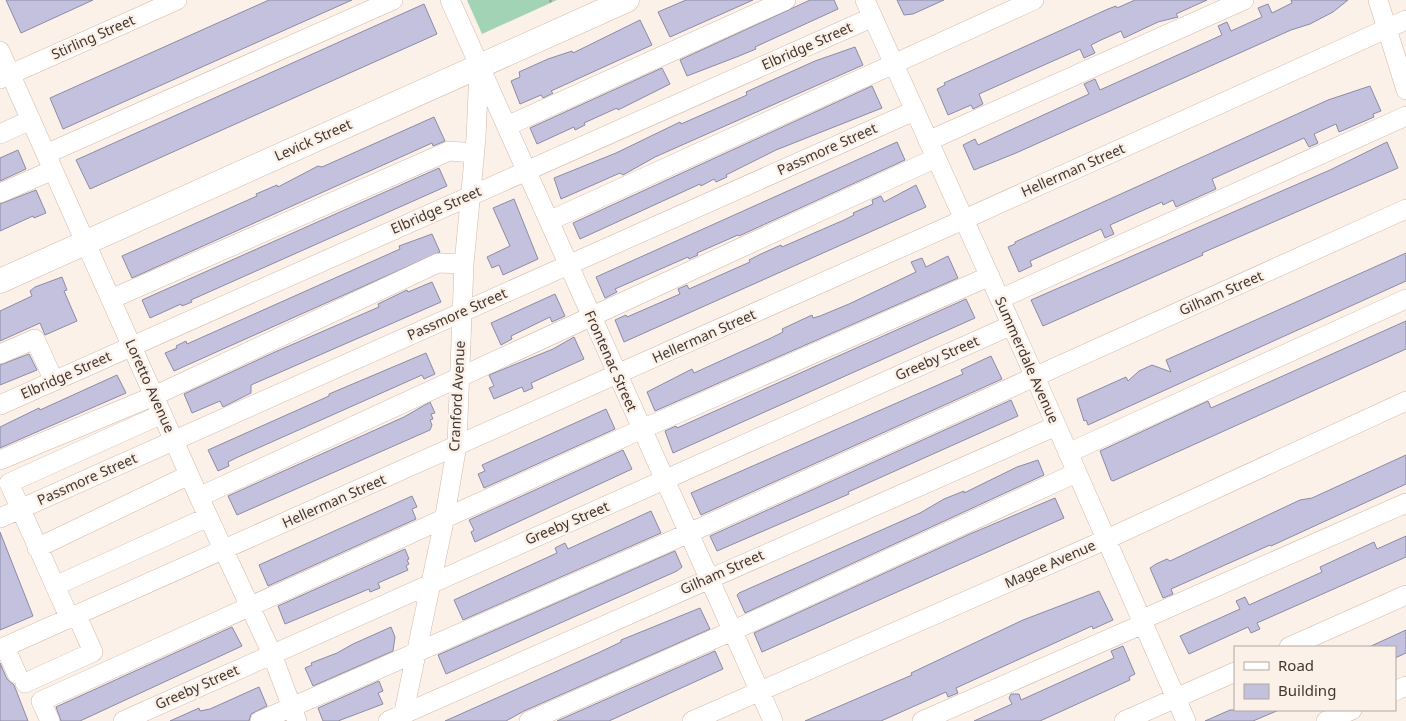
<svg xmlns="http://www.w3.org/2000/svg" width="1406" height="721" viewBox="0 0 1406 721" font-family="'Noto Sans',sans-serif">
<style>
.green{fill:#a2d3b5}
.building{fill:#c3c1de;stroke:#8c8ba5}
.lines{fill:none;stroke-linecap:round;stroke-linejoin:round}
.minor-casing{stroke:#d3b7a6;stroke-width:20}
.major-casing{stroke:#d3b7a6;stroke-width:25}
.path{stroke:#a69b94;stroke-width:2.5;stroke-dasharray:2.5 4;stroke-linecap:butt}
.minor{stroke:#fff;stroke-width:19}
.major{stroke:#fff;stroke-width:24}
.labels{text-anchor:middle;stroke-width:5;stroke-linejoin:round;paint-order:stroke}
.street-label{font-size:14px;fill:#423730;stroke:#fcf1e9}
</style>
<rect width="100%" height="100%" fill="#fcf1e9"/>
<path class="green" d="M467 0H557L482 34Z"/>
<path class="building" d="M6 0H93L21 33Z
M269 0H352L63 129 50 98Z
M686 0H753L670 37 658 12Z
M810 0H834L838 9 755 47 756 49 739 56 687 76 680 60Z
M897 0H944L913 14 904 15Z
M1135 0H1207L1176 14 1178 17 1158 22 1124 38 1121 31 1101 40 1091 45 1095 53 1084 58 1080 49 979 94 983 104 973 109 971 105 948 115 937 89 945 85 944 83 1108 9 1116 6 1117 8Z
M1291 0H1348L1333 12 1310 24 1291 30 1016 153 974 170 963 145 975 139 978 145 1089 94 1084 84 1095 79 1100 90 1222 35 1218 26 1227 22 1231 31 1262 17 1258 8 1268 4 1272 13 1292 3Z
M424 4 437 34 90 189 76 160Z
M640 20 652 45 551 91 553 93 543 98 541 95 520 104 511 81 520 77 519 72 548 59 572 51 573 53Z
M855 47 863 65 655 157 623 175 620 173 561 199 554 178 616 153 680 122 681 124 722 106 747 95 746 92 815 61Z
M662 68 670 84 618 110 617 108 584 123 585 125 575 130 574 127 537 144 530 128Z
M872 86 882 108 776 150 726 175 727 177 716 182 714 179 701 186 700 184 580 239 573 223Z
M1370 86 1381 111 1373 114 1374 117 1339 132 1336 124 1314 134 1318 143 1309 147 1304 138 1212 179 1216 189 1176 207 1173 200 1163 205 1162 202 1110 225 1114 234 1105 238 1101 229 1030 261 1032 266 1019 272 1008 247 1015 244V242L1328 100Z
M434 117 445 141 433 146 432 143 132 278 122 256 257 196 256 194 277 185 278 187 318 166 322 167Z
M897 142 905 160 739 236 738 235 697 253 698 255 689 259 688 257 615 289 617 292 605 298 596 277Z
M1387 142 1398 168 1202 253 1203 255 1043 326 1031 300 1330 170Z
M18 150 26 169 0 181V158Z
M439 168 447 186 191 300 192 302 182 306 181 304 150 318 142 300Z
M916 185 926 207 624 342 615 320 626 315 627 317 680 294 678 289 687 285 689 289 750 262 749 260 761 254 781 245 782 247 844 220 854 215 853 213 873 204 872 200 881 196 884 202Z
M36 190 46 213 34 218 33 216 0 231V204Z
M514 199 538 259 503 275 499 265 492 268 487 257 510 246 493 208Z
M432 234 440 252 174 371 165 353 177 348 176 346 186 341 187 344 400 249 399 246Z
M1406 253V281L1088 425 1086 420 1084 421 1077 399 1126 377 1128 381 1139 371 1152 365 1171 372 1166 360Z
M948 256 958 278 655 411 647 392 692 369 694 373 771 338 783 332 782 329 812 315 813 318 820 316 849 304 916 272 911 262 922 258 926 267Z
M62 277 67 290 64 291 77 321 45 335 40 323 0 341V311L32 296 30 291 35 287Z
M432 282 441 302 251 385V393L223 407 220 401 192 413 184 394 275 352 379 307 378 304 407 290 408 292Z
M555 294 565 316 552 322 550 317 511 336 512 339 501 345 491 323Z
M966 299 975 318 673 453 665 431 676 426 677 428Z
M1406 321V349L1113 481 1111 480 1100 451 1208 401 1211 408Z
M574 337 584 359 531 383 533 388 524 392 522 387 494 399 489 388 494 386 489 375 553 349Z
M426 353 435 374 424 379 422 375 238 457 228 462 229 466 218 471 208 450 329 396V394Z
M29 354 37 370 0 385V365Z
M991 356 1002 379 701 515 691 493 963 374 961 370Z
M117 375 126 393 0 448V427L39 408 40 410Z
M1011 400 1018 416 848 492 849 494 717 551 710 536Z
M430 402 435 413 431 414 433 419 430 420 432 425 430 430 237 515 228 496 404 417Z
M606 409 615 429 484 488 478 474 485 471 482 465Z
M623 450 632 469 475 542 471 532 474 530 469 520Z
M1406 455V484L1271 546 1270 545 1171 589 1173 594 1163 598 1150 568 1156 564 1167 559 1170 561 1300 500 1312 498Z
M1038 460 1044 475 745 613 737 595 739 593 920 513 944 499 964 491V493L1017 467Z
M412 496 417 507 412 509 416 519 268 586 259 565Z
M1055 498 1064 518 762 652 754 633 970 534Z
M651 511 661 533 463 620 454 600 557 553 555 548 565 543 568 549Z
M0 532 33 616 0 630Z
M1406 536V557L1257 623 1260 629 1251 633 1248 627 1189 654 1180 636 1240 609 1236 601 1245 597 1249 605 1322 572 1320 567 1374 542 1377 549Z
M405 549 409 559 407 560 409 564 406 566 408 570 378 583 380 588 370 592 369 589 285 624 278 606Z
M675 551 682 567 677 571 446 674 438 655Z
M1099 591 1113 620 1093 629 1092 626 956 688 958 693 948 697 946 692 881 721H805L912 675 911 673 1023 620Z
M700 608 710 629 524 711 506 721H445L600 652 621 642V640Z
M232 627 242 646 80 721H61L56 707Z
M391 627 395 637 393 651 313 686 305 668 312 665 311 663 337 653 353 644Z
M1406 630V653L1395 658V647H1369Z
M1123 646 1135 674 1129 677 1130 680 1040 721H974L1012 704 1009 698 1011 694H1019L1021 700 1114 658 1111 651Z
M715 651 723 669 609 721H557Z
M0 663 7 679 14 685 28 721H0Z
M379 681 383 691 378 693 383 704 338 721H323L318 708Z
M259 687 267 706 251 714 249 721H170L199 708 200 711 210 709Z
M1230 710H1279L1253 721H1205Z"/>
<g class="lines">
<g class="minor-casing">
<path id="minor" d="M450 0 773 721
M865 0 1035 377 1186 721
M1378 0 1406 90
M0 51 199 497 272 654 297 721
M0 79 177 0
M507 126 786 0
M0 134 31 120
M928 141 1244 0
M46 154 393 0
M0 193 53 170
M549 221 1034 0
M111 299 449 151 475 153
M1000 299 1406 116
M0 354 35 339 54 381
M0 405 873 17
M1068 453 1406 299
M0 460 154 396 438 263 464 264
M199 497C444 382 691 272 936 158
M0 518 914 111
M37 548 189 475
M55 586 208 517
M70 619 9 483 162 414
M1141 620 1406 503
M5 647 17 674
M1289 647 1406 595
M0 649 965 219 1406 20
M25 683 93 652 77 616
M1395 691 1406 686
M50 721 41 701 642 429 990 276
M123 721 1012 325
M260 721 689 533 1406 209
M388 721 1056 426
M402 721 444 521 457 445 464 264 476 138 479 69
M529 721 732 631 1076 473
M692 721 1105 540 1406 401
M922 721 1143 624
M1124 721 1235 672
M1326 721 1352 710"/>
</g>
<g class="major-casing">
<path id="major" d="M0 281 627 0"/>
</g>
<path class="path" d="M550 0 552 5"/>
<use href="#minor" class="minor"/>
<use href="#major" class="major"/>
</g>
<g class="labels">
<g class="street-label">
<text transform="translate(93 37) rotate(-24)" y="5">Stirling Street</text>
<text transform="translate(807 46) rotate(-24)" y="5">Elbridge Street</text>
<text transform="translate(313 140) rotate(-24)" y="5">Levick Street</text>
<text transform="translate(827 149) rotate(-24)" y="5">Passmore Street</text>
<text transform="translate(1073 170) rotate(-24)" y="5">Hellerman Street</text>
<text transform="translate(436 210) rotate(-24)" y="5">Elbridge Street</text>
<text transform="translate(1221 293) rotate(-24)" y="5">Gilham Street</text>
<text transform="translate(457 314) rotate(-24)" y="5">Passmore Street</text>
<text transform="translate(704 336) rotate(-24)" y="5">Hellerman Street</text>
<text transform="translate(937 358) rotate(-24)" y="5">Greeby Street</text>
<text transform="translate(1027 360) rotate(66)" y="5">Summerdale Avenue</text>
<text transform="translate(611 361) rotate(66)" y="5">Frontenac Street</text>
<text transform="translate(66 375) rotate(-24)" y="5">Elbridge Street</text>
<text transform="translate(150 386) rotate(66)" y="5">Loretto Avenue</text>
<text transform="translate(457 396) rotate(-87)" y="5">Cranford Avenue</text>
<text transform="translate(87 479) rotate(-24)" y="5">Passmore Street</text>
<text transform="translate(334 501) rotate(-24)" y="5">Hellerman Street</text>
<text transform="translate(567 523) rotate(-23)" y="5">Greeby Street</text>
<text transform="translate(1050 564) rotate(-24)" y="5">Magee Avenue</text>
<text transform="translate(722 572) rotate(-24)" y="5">Gilham Street</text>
<text transform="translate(197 687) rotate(-24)" y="5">Greeby Street</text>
</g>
</g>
<rect x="1234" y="646" width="162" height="65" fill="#fcf1e9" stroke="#b2a79f"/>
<rect x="1244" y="662" width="25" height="8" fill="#ffffff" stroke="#b2a79f"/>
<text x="1278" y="671" font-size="15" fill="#423730">Road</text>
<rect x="1244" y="684" width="25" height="15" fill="#c3c1de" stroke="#b2a79f"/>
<text x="1278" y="696" font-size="15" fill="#423730">Building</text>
</svg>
